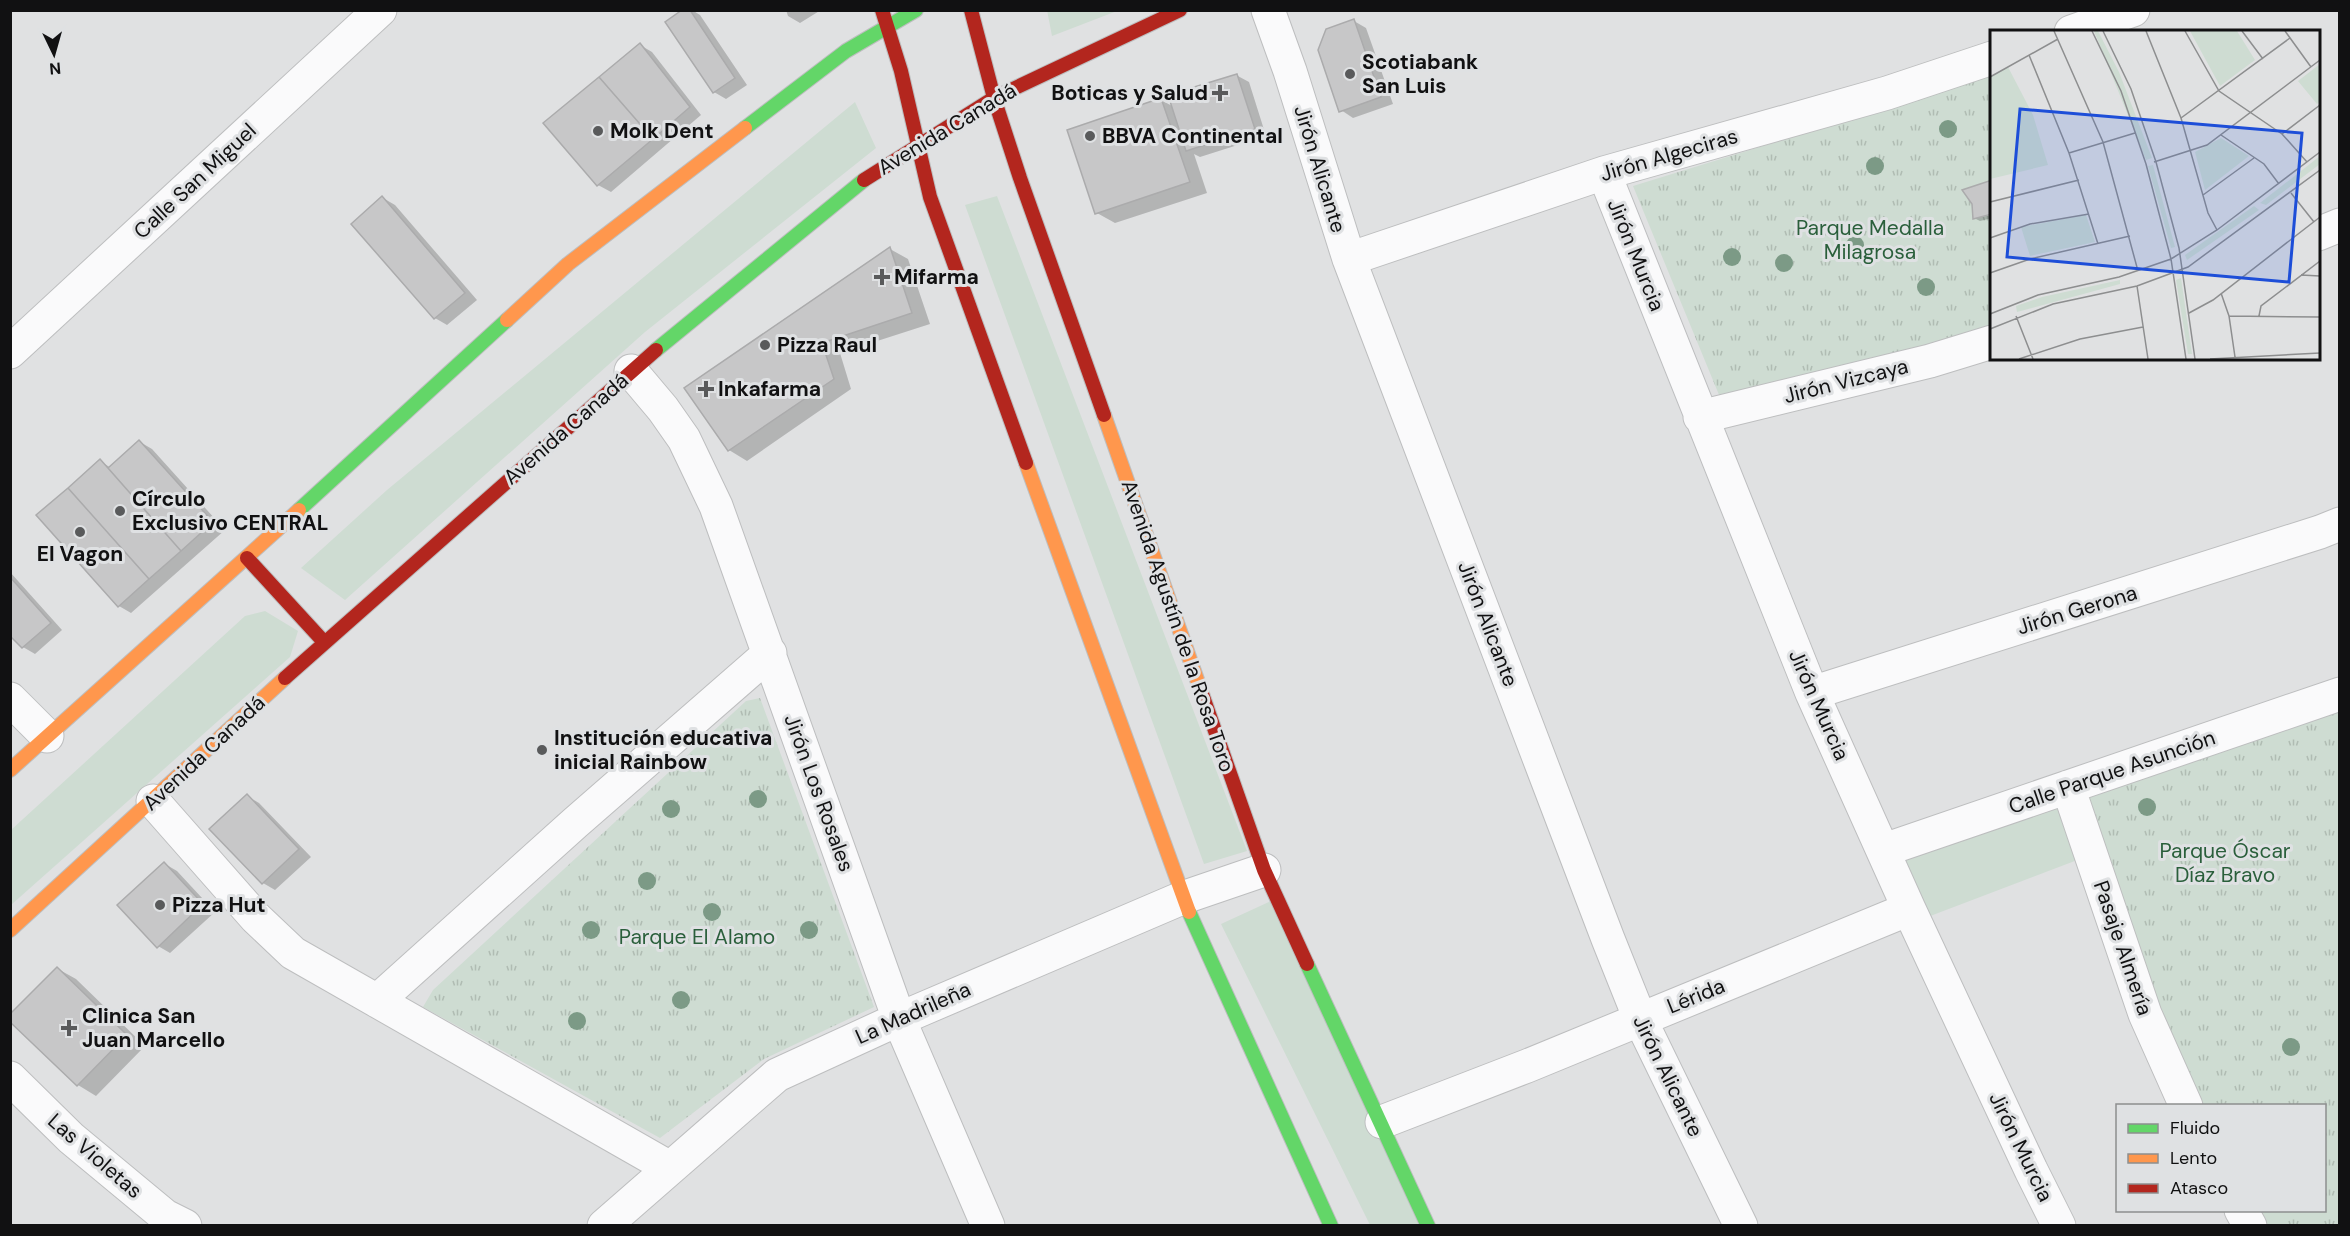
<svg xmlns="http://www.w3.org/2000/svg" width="2350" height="1236" viewBox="0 0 2350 1236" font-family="'DM Sans',sans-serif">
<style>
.green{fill:#cedcd2}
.park{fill:url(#park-tufts)}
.shadow{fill:#0003}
.building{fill:#c7c7c8;stroke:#ababac;stroke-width:1.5}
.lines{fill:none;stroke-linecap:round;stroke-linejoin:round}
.street-casing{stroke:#bdbebf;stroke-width:35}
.fast-casing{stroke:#bdbebf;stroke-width:16}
.slow-casing{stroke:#bdbebf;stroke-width:16}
.jam-casing{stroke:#bdbebf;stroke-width:16}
.street{stroke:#fafafb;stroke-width:33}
.fast{stroke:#63d668;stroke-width:14}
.slow{stroke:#ff974d;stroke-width:14}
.jam{stroke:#b3261e;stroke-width:14}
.tree{fill:#7c9a86}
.poi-dot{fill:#595a5b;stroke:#dfe1e3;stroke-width:2}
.labels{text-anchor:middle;stroke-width:6;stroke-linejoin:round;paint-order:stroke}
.poi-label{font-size:21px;font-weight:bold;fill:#111112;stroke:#dfe1e3;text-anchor:start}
.street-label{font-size:21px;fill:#111112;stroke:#dfe1e3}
.park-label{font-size:21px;fill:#2a5f3b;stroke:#dfe1e3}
.inset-road{fill:none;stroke:#8d8e8f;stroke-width:1.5}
.view{fill:#1d4ed8;fill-opacity:0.15;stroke:#1d4ed8;stroke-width:3}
.inset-edge{fill:none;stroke:#111112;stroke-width:3}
</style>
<defs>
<pattern id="park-tufts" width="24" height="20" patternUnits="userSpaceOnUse" patternTransform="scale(1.5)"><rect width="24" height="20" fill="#cedcd2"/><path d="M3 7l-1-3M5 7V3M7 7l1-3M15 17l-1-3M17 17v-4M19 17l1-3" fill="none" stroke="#b0bcb3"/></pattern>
</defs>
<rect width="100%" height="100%" fill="#e0e1e2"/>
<path class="green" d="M1047 10H1117V11L1052 36Z
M855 102 876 148 645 332 345 600 301 568 387 490Z
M997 196 1247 851 1204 864 965 205Z
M265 611 298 631 290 657 11 905V830L245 616Z
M2059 803 2080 859 1925 918 1900 862Z
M1271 901 1419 1225H1370L1221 924Z"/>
<path class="park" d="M1991 76V330L1724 407 1633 186Z
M760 698 874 1007 764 1059 660 1138 423 1007 433 990 746 701Z
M2339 706V1225H2260L2250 1211 2324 1210V1106L2199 1105 2158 1014 2080 793Z"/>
<path class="shadow" d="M684 10H692L700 15 747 85 726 99 714 92Z
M786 10H821L800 23 788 16Z
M1354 21 1366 28 1393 104 1353 118 1341 110Z
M640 45 652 52 701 115 611 192 598 185 545 123Z
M1236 75 1249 82 1266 136 1200 157 1194 154 1207 193 1115 223 1097 213 1161 100 1174 107Z
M383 198 395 205 477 300 447 325 435 318Z
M1992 215V218L1980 221 1974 218Z
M890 249 908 259 930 324 840 353 851 389 747 461 729 450Z
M140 442 152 449 225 530 131 613 119 606 100 461 111 468Z
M10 572 62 630 35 654 23 647 10 633Z
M247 796 259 803 311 857 275 890 263 883 212 829Z
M165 864 177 871 215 912 170 953 158 946Z
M58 969 76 979 145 1046 96 1096 78 1085Z"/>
<path class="building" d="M682 10H690L735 78 713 93 665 22Z
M1354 19 1381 97 1339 112 1318 50 1326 29Z
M640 43 690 107 653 139 599 77Z
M1237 74 1255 129 1186 151 1168 95Z
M599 77 653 139 597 186 543 123Z
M1161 98 1190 182 1095 214 1067 130Z
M1992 180V214L1973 219 1972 204 1962 190Z
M382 196 465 293 434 319 351 224Z
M890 247 912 313 822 343 834 379 728 451 684 388Z
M139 440 213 522 181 551 108 468Z
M100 459 181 551 149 579 68 488Z
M68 488 149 579 118 607 36 515Z
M10 577 51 623 22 648 10 636Z
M247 794 299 849 262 884 209 829Z
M164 862 203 904 157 948 117 905Z
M57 967 127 1035 77 1086 10 1022V1014Z"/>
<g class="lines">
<g class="street-casing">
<path id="street" d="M1268 10 1290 71 1349 259 1608 939 1640 1019 1741 1226
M2071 32 2133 10
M1604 173 1812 693 1909 909 2031 1170 2059 1226
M2318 234 2340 225
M1349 259 1604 173 1887 93 1992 58
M10 352 380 10
M631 371 663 409 684 439 716 506 899 1019 988 1226
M1700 417 1930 361 1992 342
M1812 693 2320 532 2340 524
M10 699 47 736
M2068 787 2145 1014 2186 1106
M153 801 256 918 293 953 670 1168
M1884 850 2340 694
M377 1001 575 823 770 653
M10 1078 71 1138 165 1216 185 1226
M1382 1122 1527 1066 1909 909
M2241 1210 2250 1226
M604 1226 777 1075 899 1019 1182 898 1264 870"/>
</g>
<g class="fast-casing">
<path id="fast" d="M745 128 846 51 916 10
M656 350 864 180
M299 510 507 320
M1189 912 1331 1226
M1307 964 1428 1226"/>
</g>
<g class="slow-casing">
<path id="slow" d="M507 320 568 264 745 128
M1104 415 1201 691
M1026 463 1189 912
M10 770 299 510
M10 930 285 678"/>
</g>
<g class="jam-casing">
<path id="jam" d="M882 10 901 71 930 197 1026 463
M971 10 994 98 1020 178 1104 415
M864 180 994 98 1180 10
M247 558 324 642
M285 678 656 350
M1201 691 1264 870 1307 964"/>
</g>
<use href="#street" class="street"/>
<use href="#fast" class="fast"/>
<use href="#slow" class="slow"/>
<use href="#jam" class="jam"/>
</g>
<g class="tree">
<circle cx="1948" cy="129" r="9"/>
<circle cx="1875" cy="166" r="9"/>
<circle cx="1855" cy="245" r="9"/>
<circle cx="1732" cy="257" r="9"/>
<circle cx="1784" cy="263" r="9"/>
<circle cx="1926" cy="287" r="9"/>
<circle cx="758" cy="799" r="9"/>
<circle cx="2147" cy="807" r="9"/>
<circle cx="671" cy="809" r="9"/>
<circle cx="647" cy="881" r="9"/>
<circle cx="712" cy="912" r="9"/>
<circle cx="591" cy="930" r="9"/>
<circle cx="809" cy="930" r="9"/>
<circle cx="681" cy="1000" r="9"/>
<circle cx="577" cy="1021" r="9"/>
<circle cx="2291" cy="1047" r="9"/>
</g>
<g class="poi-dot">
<circle cx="1350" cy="74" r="6"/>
<path d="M1217 84h6v6h6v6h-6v6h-6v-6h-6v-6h6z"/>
<circle cx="598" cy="131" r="6"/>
<circle cx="1090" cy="136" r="6"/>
<path d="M879 268h6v6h6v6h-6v6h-6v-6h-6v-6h6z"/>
<circle cx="765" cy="345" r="6"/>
<path d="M703 380h6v6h6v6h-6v6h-6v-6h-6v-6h6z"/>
<circle cx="120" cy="511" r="6"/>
<circle cx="80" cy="532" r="6"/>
<circle cx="542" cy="750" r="6"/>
<circle cx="160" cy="905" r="6"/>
<path d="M66 1019h6v6h6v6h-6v6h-6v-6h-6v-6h6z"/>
</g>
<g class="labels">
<g class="poi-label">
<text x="1362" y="69">Scotiabank<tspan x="1362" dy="24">San Luis</tspan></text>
<text x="1208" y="100" text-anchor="end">Boticas y Salud</text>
<text x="610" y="138">Molk Dent</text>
<text x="1102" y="143">BBVA Continental</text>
<text x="894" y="284">Mifarma</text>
<text x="777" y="352">Pizza Raul</text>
<text x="718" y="396">Inkafarma</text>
<text x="132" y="506">Círculo<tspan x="132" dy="24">Exclusivo CENTRAL</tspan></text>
<text x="80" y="561" text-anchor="middle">El Vagon</text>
<text x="554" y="745">Institución educativa<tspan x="554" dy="24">inicial Rainbow</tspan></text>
<text x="172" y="912">Pizza Hut</text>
<text x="82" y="1023">Clinica San<tspan x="82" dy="24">Juan Marcello</tspan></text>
</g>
<g class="street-label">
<text transform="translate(947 129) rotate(-31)" y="7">Avenida Canadá</text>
<text transform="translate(1669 155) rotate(-16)" y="7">Jirón Algeciras</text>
<text transform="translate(1320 169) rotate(73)" y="7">Jirón Alicante</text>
<text transform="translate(195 181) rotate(-43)" y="7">Calle San Miguel</text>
<text transform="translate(1636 255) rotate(68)" y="7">Jirón Murcia</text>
<text transform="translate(1846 381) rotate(-14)" y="7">Jirón Vizcaya</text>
<text transform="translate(566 429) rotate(-41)" y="7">Avenida Canadá</text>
<text transform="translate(2077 610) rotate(-17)" y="7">Jirón Gerona</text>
<text transform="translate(1488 624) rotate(69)" y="7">Jirón Alicante</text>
<text transform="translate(1178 626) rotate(71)" y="7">Avenida Agustín de la Rosa Toro</text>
<text transform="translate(1819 705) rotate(66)" y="7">Jirón Murcia</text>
<text transform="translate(204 753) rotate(-43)" y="7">Avenida Canadá</text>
<text transform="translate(2112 772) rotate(-19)" y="7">Calle Parque Asunción</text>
<text transform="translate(819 793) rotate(70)" y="7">Jirón Los Rosales</text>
<text transform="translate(2123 948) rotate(71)" y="7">Pasaje Almería</text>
<text transform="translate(1696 996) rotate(-22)" y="7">Lérida</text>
<text transform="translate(913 1013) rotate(-24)" y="7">La Madrileña</text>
<text transform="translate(1668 1076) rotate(64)" y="7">Jirón Alicante</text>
<text transform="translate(2021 1147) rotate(64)" y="7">Jirón Murcia</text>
<text transform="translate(95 1156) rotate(41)" y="7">Las Violetas</text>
</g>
<g class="park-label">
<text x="1870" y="235">Parque Medalla<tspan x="1870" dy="24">Milagrosa</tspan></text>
<text x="2225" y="858">Parque Óscar<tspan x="2225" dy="24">Díaz Bravo</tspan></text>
<text x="697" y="944">Parque El Alamo</text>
</g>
</g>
<g transform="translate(1990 30)">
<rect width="330" height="330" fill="#e0e1e2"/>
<path d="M104 1H108L129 42 162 128 156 130ZM330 126V134L276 175 270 173ZM163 135 185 217 181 218 158 136ZM264 176 269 180 197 230 195 225ZM191 248 202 324H198L186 250ZM130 250V254L27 282 26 276 52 267Z" fill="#cedcd2"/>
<path d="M200 1H247L265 30 230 56ZM330 34V71L327 74 308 51ZM18 37 43 85 58 135 0 149V47ZM231 108 259 126 215 160 205 122ZM96 185 105 212 40 226 31 197Z" fill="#cedcd2"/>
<path class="inset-road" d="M64 1 113 112 148 241M102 1 131 61 156 134 181 229 196 329M113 1 141 59 166 132 189 218 205 329M156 1 191 88 218 183 227 200M195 1 229 61 292 104 317 132M252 1 273 29M295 1 321 37M39 25 79 123 108 214M0 47 68 9M191 88 300 8M292 104 330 75M231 105 274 134 289 154M79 123 145 103M164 132 217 115 330 30M301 163 324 192M213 165 264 128M0 172 89 150M0 208 40 194 99 184M0 243 40 229 140 206M311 245 330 246M147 256 158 329M231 263 239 286 245 327M199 283 223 270 330 187M0 284 48 265 129 247 181 229 227 200 330 122M26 286 43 329M239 286 330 287M269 286 271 276 330 231M0 299 63 274 147 256 198 237 330 140M29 329 90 309 153 297M220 329 330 323"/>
<path class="view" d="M30 79 312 103 299 252 17 227Z"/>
<rect width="330" height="330" class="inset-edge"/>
</g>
<rect width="2350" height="1236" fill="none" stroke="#111112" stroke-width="24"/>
<rect x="2116" y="1104" width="210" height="108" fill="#dfe1e3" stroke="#8d8e8f" stroke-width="1.5"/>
<rect x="2128" y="1124" width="30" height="9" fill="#63d668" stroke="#8d8e8f" stroke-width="1.5"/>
<text x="2170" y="1134" font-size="18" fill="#111112">Fluido</text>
<rect x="2128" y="1154" width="30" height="9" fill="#ff974d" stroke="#8d8e8f" stroke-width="1.5"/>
<text x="2170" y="1164" font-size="18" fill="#111112">Lento</text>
<rect x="2128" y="1184" width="30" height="9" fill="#b3261e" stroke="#8d8e8f" stroke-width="1.5"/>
<text x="2170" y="1194" font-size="18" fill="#111112">Atasco</text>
<g transform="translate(54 54) rotate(175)" stroke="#dfe1e3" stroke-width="4.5" paint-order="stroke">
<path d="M0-4.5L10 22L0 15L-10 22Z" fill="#111112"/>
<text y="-9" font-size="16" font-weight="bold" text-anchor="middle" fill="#111112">N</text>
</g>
</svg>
